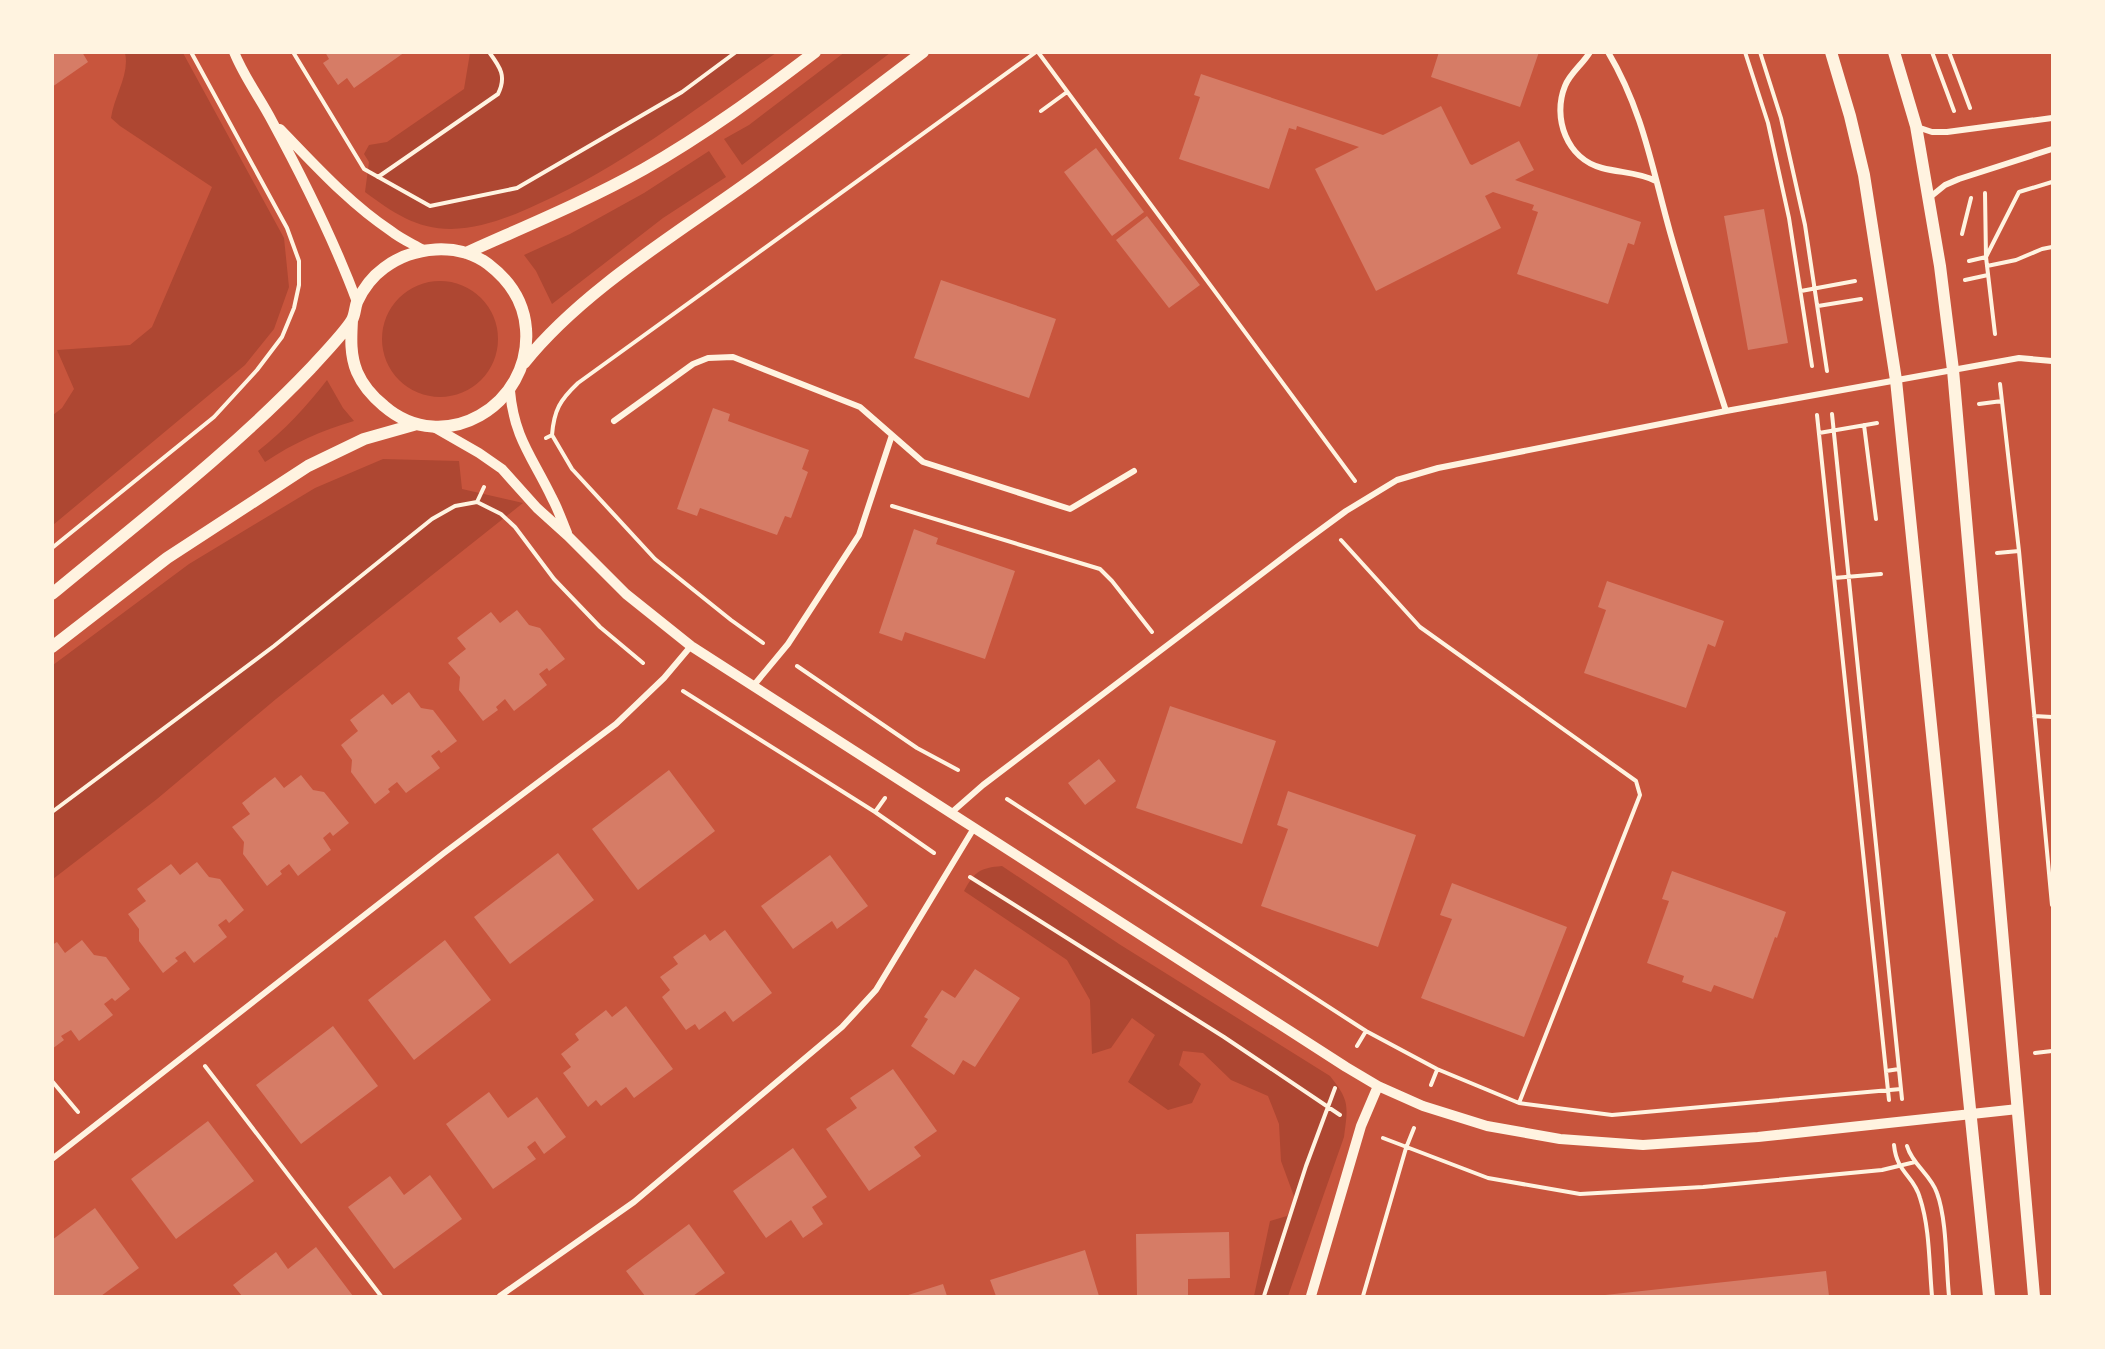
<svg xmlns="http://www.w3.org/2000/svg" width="2105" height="1349" viewBox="0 0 2105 1349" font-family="Helvetica,sans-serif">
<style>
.green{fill:#ae4732}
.building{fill:#d67c66}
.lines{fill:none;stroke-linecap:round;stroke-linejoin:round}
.path{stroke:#fff3e0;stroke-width:4}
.minor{stroke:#fff3e0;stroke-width:6}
.tertiary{stroke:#fff3e0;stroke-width:10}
.secondary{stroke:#fff3e0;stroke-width:12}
</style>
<rect width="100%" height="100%" fill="#c8553d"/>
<path class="green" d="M845 52 890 53 742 165 724 139 749 125Z
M125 53H183L284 238 289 287 274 329 245 365 53 525V415L62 408 74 389 57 350 130 345 152 327 212 187 120 126 111 118C114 96 130 74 125 53Z
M470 53H776C699 106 624 166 538 204 510 217 483 228 451 229 416 229 392 212 365 192L369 162 364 154 369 145 387 142 464 89Z
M709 151 726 177 663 218 552 304 536 271 524 255 570 234 644 193Z
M382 339a58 58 0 1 1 116 0a58 58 0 1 1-116 0Z
M327 380 343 408 354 421C321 431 295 442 265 462L258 451C285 430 306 407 327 380Z
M383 459 459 461 462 489 523 503 276 699 157 799 53 879V665L189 564 315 488Z
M1002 866 1119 944 1330 1076C1350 1101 1348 1106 1344 1137L1288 1296H1254L1270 1221 1287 1216 1295 1199 1281 1161 1279 1124 1268 1096 1231 1080 1203 1053 1183 1051 1179 1065 1201 1084 1192 1103 1168 1110 1128 1082 1155 1035 1132 1018 1111 1048 1092 1054 1090 1000 1067 960 964 891C975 871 980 868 1002 866Z"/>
<path class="building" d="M52 52H82L88 62 52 87Z
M325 52H405L354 88 347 78 338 85 323 63 329 59Z
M1439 52H1539L1520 107 1431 77Z
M1201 74 1383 135 1441 106 1470 164 1472 165 1519 141 1534 170 1515 180 1641 222 1634 245 1628 243 1608 304 1517 274 1538 212 1532 210 1534 205 1493 192 1485 196 1501 228 1376 291 1315 169 1359 147 1297 126 1296 130 1289 128 1269 189 1179 159 1200 97 1194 95Z
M1096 148 1144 212 1112 236 1064 172Z
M1764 209 1788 343 1748 350 1724 216Z
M1147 216 1200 285 1169 308 1116 240Z
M941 280 1056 319 1029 398 914 358Z
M713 408 730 414 728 421 809 450 802 469 808 472 791 518 785 516 777 535 700 508 697 516 677 509Z
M914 529 938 538 936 544 1015 571 985 659 905 632 902 641 879 633Z
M1607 581 1724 621 1715 647 1708 644 1686 708 1584 673 1606 610 1598 607Z
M517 610 529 625 540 628 565 659 549 671 547 668 539 674 547 685 531 698 514 711 505 699 496 707 498 710 483 721 459 690 460 677 448 663 466 649 457 638 491 612 500 623Z
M409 692 421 708 433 710 457 741 441 753 439 750 431 756 440 768 406 793 397 782 388 789 390 792 375 804 351 772 352 760 341 745 358 731 350 720 383 694 392 705Z
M1170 706 1276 741 1242 844 1136 808Z
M1099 759 1116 781 1085 805 1068 783Z
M669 770 715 831 638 890 592 829Z
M301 775 313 790 324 792 349 823 333 836 330 832 323 838 331 850 298 876 289 864 280 871 282 874 267 886 243 854 244 842 232 827 250 814 242 803 258 790 275 777 284 788Z
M1288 791 1416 835 1378 947 1261 906 1288 829 1277 825Z
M558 853 594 900 510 964 474 917Z
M830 855 868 906 837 929 832 921 793 949 761 906Z
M197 862 209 877 220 879 244 910 229 923 226 919 218 925 227 937 194 963 185 951 175 958 178 961 163 973 139 941V929L128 914 146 901 137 889 171 864 180 875Z
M1672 871 1786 912 1777 938 1775 937 1753 999 1714 985 1711 992 1682 982 1684 976 1647 963 1669 901 1662 899Z
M1452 883 1567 927 1524 1037 1421 998 1452 919 1440 915Z
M725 930 772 993 733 1022 725 1011 699 1030 695 1024 686 1030 662 997 670 990 660 977 678 964 673 957 705 934 710 941Z
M82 940 94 955 106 957 130 989 115 1001 112 998 104 1004 113 1015 79 1041 71 1030 61 1036 64 1040 52 1049V945L57 942 65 953Z
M445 940 491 1000 414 1060 368 1000Z
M975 969 1020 998 975 1067 963 1060 954 1075 911 1046 928 1019 924 1017 942 990 955 998Z
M626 1006 673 1069 634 1098 626 1087 601 1106 596 1100 588 1107 563 1073 571 1067 561 1054 579 1040 575 1034 606 1010 612 1017Z
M333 1026 378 1086 301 1144 256 1085Z
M893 1069 937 1131 914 1147 921 1156 869 1191 826 1129 857 1108 850 1098Z
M489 1092 508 1118 537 1097 566 1137 544 1154 535 1141 527 1147 536 1159 493 1189 446 1124Z
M208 1121 254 1181 176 1239 131 1179Z
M793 1148 827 1197 812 1207 823 1224 803 1238 791 1220 766 1238 733 1191Z
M430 1175 462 1219 394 1269 348 1207 390 1176 404 1195Z
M95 1208 139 1268 101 1296H52V1240Z
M689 1224 725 1273 693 1296H645L626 1271Z
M1229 1232 1230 1278 1188 1279V1296H1137L1136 1234Z
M316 1247 353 1296H242L233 1285 276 1252 288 1269Z
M1085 1250 1099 1296H996L990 1280Z
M1826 1271 1829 1296H1605V1295Z
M943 1284 947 1296H905Z"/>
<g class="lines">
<path class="path" d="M293 52 364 169 430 206 517 188 682 92 736 52
M1038 52 1355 481
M1745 52 1768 123 1789 218 1812 366
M1760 52 1781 118 1805 225 1827 371
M1932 52 1954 111
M1949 52 1970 108
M1041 111 1067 92
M378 177 498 94C507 76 500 67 489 52
M1985 193 1986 257 1995 334
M1962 234 1971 198
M1969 261 1986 257 2019 192 2052 182
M1987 266 2016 260 2042 249 2052 247
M1965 280 1988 275
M1801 291 1855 281
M1818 306 1861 299
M2000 384 2019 551 2052 905
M1979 404 2002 401
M1832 414 1902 1099
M1817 415 1889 1100
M1864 425 1876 519
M1819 433 1877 423
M552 435 572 469 655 559 731 620 763 643
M546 438 552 435C554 410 560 400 578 383L1036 52
M477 502 501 514 515 527 554 579 600 627 643 663
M892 506 1100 569 1112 581 1152 632
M1341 540 1420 627 1636 781 1640 795 1519 1103
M52 548 214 417 257 370 282 337 294 308 299 285V261L287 228 191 52
M1997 553 2019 551
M1834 578 1881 574
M797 666 917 748 958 770
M683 691 875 812 934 853
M2034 716 2052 717
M1007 799 1366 1031 1437 1069 1519 1103 1612 1115 1901 1089
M52 812 274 646 432 519 455 506 477 502 484 487
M875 812 885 798
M970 877 1224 1037 1340 1115
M1357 1046 1366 1031
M2035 1053 2052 1051
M205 1066 381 1296
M1886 1071 1899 1069
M52 1081 78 1112
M1431 1085 1437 1070
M1383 1138 1488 1178 1580 1194 1703 1187 1882 1170 1915 1162
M1894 1145C1897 1174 1914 1175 1920 1198 1930 1229 1929 1264 1932 1296
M1907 1146C1912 1164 1931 1175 1937 1193 1947 1220 1946 1267 1949 1296
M1264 1296 1306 1166 1335 1088
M1363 1296 1406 1148 1414 1128"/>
<path class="minor" d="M1590 52C1583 64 1570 73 1565 86 1552 118 1567 159 1602 168 1621 173 1638 172 1656 181
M1608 52C1643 111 1652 168 1670 232 1687 292 1707 352 1726 411
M1917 127 1932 132H1947L2052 118
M1929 198 1945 185 1959 179 2052 149
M614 421 693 364 708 358 733 357 860 407 923 462 1070 509 1134 471
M754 685 788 644 859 535 892 435
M951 813 983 785 1297 547 1346 511 1397 480 1438 468 1726 411 2019 358 2052 361
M52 1159 444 853 616 724 664 678 691 646
M500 1296 634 1202 842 1027 876 990 974 828"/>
<path class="tertiary" d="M234 52C244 77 260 98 272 121 304 180 334 240 357 302
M280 129C315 165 349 203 391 231 401 239 413 244 423 250
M510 391C514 438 533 458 552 498 558 509 562 521 567 533
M432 426 479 453 502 469 537 508 568 536 626 594 691 646 1346 1067 1378 1086 1423 1106 1487 1126 1560 1139 1643 1145 1758 1137 2018 1109
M1311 1296 1361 1126 1378 1086"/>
<path class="secondary" d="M1831 52 1850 116 1864 175 1896 380 1989 1296
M1894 52 1916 126 1940 266 1953 370 2034 1296
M466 253C526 226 587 201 644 169 704 135 760 94 815 52
M524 363C580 293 670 238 743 186 804 143 863 97 923 52
M52 594C140 521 232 451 311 368 321 357 345 332 352 320 355 315 355 307 357 302 363 289 373 276 384 268 413 246 458 242 488 264 509 280 524 302 526 329 532 405 444 458 384 406 373 397 363 386 357 372 350 355 351 338 352 320
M52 647 167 558 308 466 364 439 417 424"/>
</g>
<rect width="2105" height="1349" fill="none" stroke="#fff3e0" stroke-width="108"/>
</svg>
